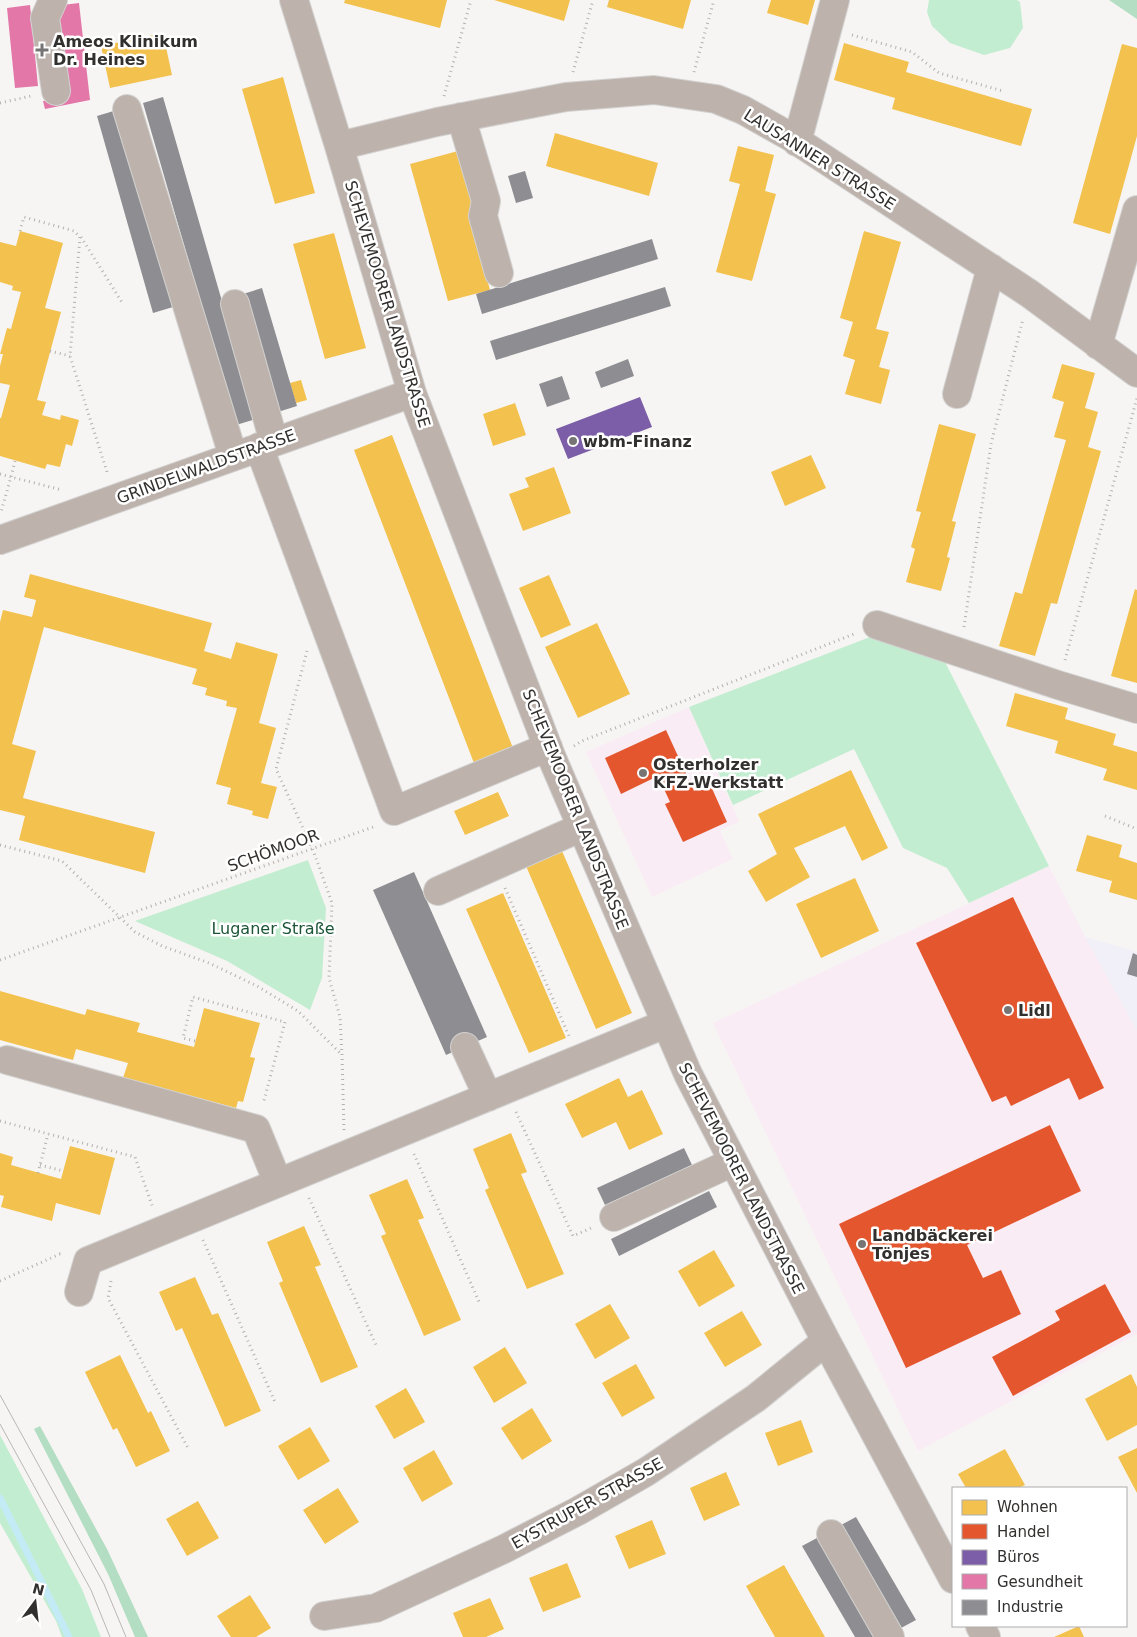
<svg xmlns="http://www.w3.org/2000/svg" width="1137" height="1637" viewBox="0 0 1137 1637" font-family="'DejaVu Sans',sans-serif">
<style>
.commercial{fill:#f9ecf4}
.industrial{fill:#f1eff7}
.green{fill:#c3edd1}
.forest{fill:#b3dec3}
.homes{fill:#f2c14e}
.shops{fill:#e4572e}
.offices{fill:#7b5ea7}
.health{fill:#e377a8}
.industry{fill:#8d8d92}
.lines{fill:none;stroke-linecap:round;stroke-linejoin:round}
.stream{stroke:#c2ebf6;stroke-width:7}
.minor-casing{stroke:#d3d2d1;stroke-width:30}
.path{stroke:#b6b0ac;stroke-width:3;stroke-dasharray:1 4;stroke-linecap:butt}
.minor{stroke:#bdb3ac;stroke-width:28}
.tram{stroke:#bbb5b2;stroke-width:1}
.poi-dot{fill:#777574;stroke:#fff;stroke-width:2}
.labels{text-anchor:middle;stroke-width:5;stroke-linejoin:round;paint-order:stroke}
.poi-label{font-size:16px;font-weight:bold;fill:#32302f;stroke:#fff;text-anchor:start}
.street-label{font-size:16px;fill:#32302f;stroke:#fff}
.park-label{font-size:16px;fill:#1a5536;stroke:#fff}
</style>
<rect width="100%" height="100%" fill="#f7f5f3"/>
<path class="commercial" d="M689 707 739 821 720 831 733 859 652 897 586 752Z
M1049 866 1090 946 1137 1031V1334L918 1451 713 1023Z"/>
<path class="industrial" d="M1085 937 1137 952V1031L1090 946Z"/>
<path class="green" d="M929 0H1017L1020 2 1023 28 1010 48 984 55 950 43 932 26 927 12Z
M870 637 942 656 1049 866 969 903 947 868 903 848 854 749 733 805 689 707Z
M308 860 326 908 322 978 310 1010 227 961 135 921Z
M0 1435 82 1589 101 1637H62L56 1621 0 1523Z"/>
<path class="forest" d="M1109 0H1137V19Z
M40 1426 107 1549 148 1637H135L108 1574 34 1429Z"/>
<path class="homes" d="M345 0H447L440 28 344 3Z
M494 0H570L564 21Z
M609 0H691L683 29 607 7Z
M771 0H815L808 25 767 13Z
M163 33 172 75 110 88 101 46Z
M844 43 909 62 906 72 1032 109 1021 146 892 109 895 98 834 80Z
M1122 44 1137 48V136L1110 234 1073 223Z
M283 77 315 193 275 204 242 89Z
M555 133 658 163 649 196 546 166Z
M738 146 774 155 765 191 776 194 752 281 716 272 740 184 729 181Z
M458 151 474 211 469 212 490 290 448 301 410 164Z
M20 231 63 243 45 308 61 312 37 400 46 402 42 415 60 420 61 415 79 420 72 446 66 444 60 467 47 464 45 469 0 456V418H1L10 385 0 383V366L3 354H0L7 328 11 329 21 292 12 290 13 286 0 282V242L16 246Z
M864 231 901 242 876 329 889 332 879 367 890 370 881 404 845 394 855 360 843 356 853 322 840 318Z
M334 233 366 348 325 359 293 244Z
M1062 364 1095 373 1085 408 1098 412 1088 447 1101 451 1057 604 1051 603 1035 656 999 646 1015 592 1022 594 1066 440 1054 437 1064 402 1052 398Z
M301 380 307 400 296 403 290 383Z
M515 403 526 435 493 446 483 414Z
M939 424 976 434 952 521 956 522 947 557 950 558 941 591 906 582 915 549 911 547 921 512 916 511Z
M392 435 516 756 477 771 354 450Z
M811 455 826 488 785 506 771 472Z
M554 467 571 513 523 531 509 494 529 487 525 478Z
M30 574 212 623 204 651 231 659 236 642 278 654 259 723 276 728 261 783 277 787 268 819 252 815 253 811 227 804 231 788 216 784 237 708 226 706 227 701 205 695 207 688 192 684 197 669 44 627 12 744 36 751 23 798 155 832 145 873 19 840 25 816 0 810V622L3 610 32 617 36 600 24 597Z
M549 575 571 625 541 638 519 588Z
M1135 589 1137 590V683L1111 676Z
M597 623 630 694 578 718 545 647Z
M1015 693 1068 708 1065 719 1116 734 1113 745 1137 752V790L1103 780 1107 769 1055 753 1058 741 1006 726Z
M851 770 888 848 862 861 845 826 794 848 810 877 766 902 748 871 777 854 758 814Z
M498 792 509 816 465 835 454 811Z
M1087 835 1122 845 1119 857 1137 863V900L1109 892 1112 881 1076 871Z
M562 851 632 1013 596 1029 526 866Z
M855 878 879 931 821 958 796 904Z
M503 893 566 1038 529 1053 466 909Z
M0 991 85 1015 87 1009 140 1023 137 1032 194 1047 204 1008 260 1023 250 1057 255 1058 243 1102 238 1101 236 1108 123 1078 128 1063 76 1049 73 1060 0 1040Z
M619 1078 628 1097 642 1090 663 1134 629 1150 616 1122 582 1138 565 1104Z
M511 1133 527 1172 521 1174 564 1274 527 1289 485 1190 489 1188 473 1149Z
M70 1146 115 1158 100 1215 56 1203 52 1221 1 1207 4 1196 0 1195V1153L13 1157 11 1165 61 1179Z
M407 1179 424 1218 418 1220 461 1320 424 1336 381 1236 386 1234 369 1195Z
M304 1226 321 1265 315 1267 358 1367 321 1383 279 1283 283 1281 267 1242Z
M714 1250 735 1286 699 1307 678 1271Z
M195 1277 212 1315 218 1313 261 1411 225 1427 182 1328 176 1331 159 1292Z
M610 1304 630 1338 595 1359 575 1324Z
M742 1311 762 1345 725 1367 704 1333Z
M505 1347 527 1383 494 1403 473 1367Z
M120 1355 148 1413 151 1411 170 1451 136 1467 117 1428 113 1430 85 1372Z
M636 1364 655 1398 622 1417 602 1383Z
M1131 1374 1137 1387V1425L1107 1441 1085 1399Z
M406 1388 425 1422 394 1439 375 1406Z
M532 1408 552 1441 522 1460 501 1428Z
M801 1420 813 1452 778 1466 765 1433Z
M310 1427 330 1461 298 1480 278 1446Z
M1137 1448V1493L1118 1457Z
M1005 1449 1025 1485 1018 1488H966L958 1474Z
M434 1450 453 1484 422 1502 403 1468Z
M726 1472 740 1505 704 1521 690 1488Z
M338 1488 359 1522 325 1544 303 1510Z
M198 1501 219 1538 187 1556 166 1519Z
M652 1520 666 1554 629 1569 615 1536Z
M567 1563 581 1597 543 1612 529 1578Z
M784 1565 825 1637H775L746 1586Z
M250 1595 271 1628 256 1637H231L217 1616Z
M490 1598 504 1629 486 1637H463L453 1613Z
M1079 1626 1084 1637H1054Z"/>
<path class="shops" d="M666 730 694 791 710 784 727 822 683 842 665 804 670 802 658 776 621 794 605 758Z
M1013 897 1104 1088 1079 1100 1069 1078 1011 1106 1006 1096 992 1102 916 943Z
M1050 1125 1081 1191 967 1245 983 1278 1001 1270 1021 1314 906 1368 839 1224Z
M1105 1284 1131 1332 1013 1396 992 1357 1060 1320 1055 1311Z"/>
<path class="offices" d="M640 397 652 427 568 459 556 429Z"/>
<path class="health" d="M79 3 90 100 45 109 43 101 63 98 54 6Z
M30 5 38 86 15 88 7 8Z"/>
<path class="industry" d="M163 97 256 419 236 425 143 103Z
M117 110 173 307 153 313 97 116Z
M525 171 533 198 516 203 508 176Z
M652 239 658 259 482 314 476 294Z
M665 287 671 306 496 360 490 341Z
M262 288 297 406 278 412 243 294Z
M628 359 634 376 601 388 595 372Z
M562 376 570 399 547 407 539 384Z
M414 872 487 1037 446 1055 373 890Z
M1133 953 1137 955V977L1127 974Z
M684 1148 692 1165 605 1205 597 1188Z
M709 1191 717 1207 619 1256 611 1239Z
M856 1517 916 1620 901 1628 841 1525Z
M817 1538 875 1637H855L802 1546Z"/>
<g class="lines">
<path class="stream" d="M0 1498 69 1637"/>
<g class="minor-casing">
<path id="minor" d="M53 0 45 18 56 91
M294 0 339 146 412 393 552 758 688 1074 826 1341 953 1579
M127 109 233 456
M461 117 486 201 483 216 499 273
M797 142 835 0
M339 146 437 122 566 97 654 90 716 99 743 110 791 137 1030 294 1137 373
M235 304 274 442
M1098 345 1137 210
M957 394 991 268
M259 447 394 811 548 747
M0 540 412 393
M877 625 1058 685 1137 709
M438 891 582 827
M465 1047 488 1097
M7 1060 256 1129 278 1183
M614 1217 733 1162
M79 1292 88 1261 665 1024
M831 1534 890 1637
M324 1616 376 1608 504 1549 578 1511 646 1472 756 1398 826 1341
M980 1626 986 1637"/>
</g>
<path class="path" d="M852 35 912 52 939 73 1003 91
M573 72 593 0
M694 72 714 0
M444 96 471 0
M0 103 31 96
M20 231 24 217 74 231 80 237 70 356 108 475
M81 237 123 304
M50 351 70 356
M15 461 11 477 62 490
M0 474 11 477 1 512
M964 627 991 444 1023 319
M307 651 276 769 313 850 332 903 329 978 340 1017 342 1055 344 1130
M1065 660 1137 398
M574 746 582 741 854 634
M1105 816 1137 829
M0 845 62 861 135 932 162 946 209 963 257 986 298 1011 342 1055
M505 888 569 1036
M0 960 376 826
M195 1041 183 1038 193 997 285 1022 263 1104
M516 1112 573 1236 591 1228
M0 1121 135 1157 153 1208
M414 1154 480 1304
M40 1165 63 1171
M38 1173 48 1134
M309 1198 376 1345
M203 1240 275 1402
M0 1281 60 1254 63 1255
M111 1281 108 1298 189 1450"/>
<use href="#minor" class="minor"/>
<path class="tram" d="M0 1395 104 1584 126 1637
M0 1424 91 1590 110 1637"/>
</g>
<g class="poi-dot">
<path d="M39.5 42.5h5v5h5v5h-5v5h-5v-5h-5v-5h5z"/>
<circle cx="573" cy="441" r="5"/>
<circle cx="643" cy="773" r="5"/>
<circle cx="1008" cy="1010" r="5"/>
<circle cx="862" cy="1244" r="5"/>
</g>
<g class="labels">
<g class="poi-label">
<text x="53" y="47">Ameos Klinikum<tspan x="53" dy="18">Dr. Heines</tspan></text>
<text x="583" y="447">wbm-Finanz</text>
<text x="653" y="770">Osterholzer<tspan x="653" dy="18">KFZ-Werkstatt</tspan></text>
<text x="1018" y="1016">Lidl</text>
<text x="872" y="1241">Landbäckerei<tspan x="872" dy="18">Tönjes</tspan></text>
</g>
<g class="street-label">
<text transform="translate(820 159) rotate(32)" y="6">LAUSANNER STRASSE</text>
<text transform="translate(388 304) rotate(73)" y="6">SCHEVEMOORER LANDSTRASSE</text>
<text transform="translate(206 466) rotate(-20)" y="6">GRINDELWALDSTRASSE</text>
<text transform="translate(576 809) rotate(68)" y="6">SCHEVEMOORER LANDSTRASSE</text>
<text transform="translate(273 850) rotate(-20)" y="6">SCHÖMOOR</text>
<text transform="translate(742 1178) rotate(63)" y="6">SCHEVEMOORER LANDSTRASSE</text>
<text transform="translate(587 1503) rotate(-29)" y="6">EYSTRUPER STRASSE</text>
</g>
<g class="park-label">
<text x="273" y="934">Luganer Straße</text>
</g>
</g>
<rect x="952" y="1487" width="175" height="140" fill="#ffffff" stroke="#adacac"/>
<rect x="962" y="1500" width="25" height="15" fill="#f2c14e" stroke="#adacac"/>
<text x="997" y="1512" font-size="15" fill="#32302f">Wohnen</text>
<rect x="962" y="1524" width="25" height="15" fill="#e4572e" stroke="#adacac"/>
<text x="997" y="1537" font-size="15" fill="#32302f">Handel</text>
<rect x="962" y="1550" width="25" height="15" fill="#7b5ea7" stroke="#adacac"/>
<text x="997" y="1562" font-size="15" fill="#32302f">Büros</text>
<rect x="962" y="1574" width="25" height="15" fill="#e377a8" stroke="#adacac"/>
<text x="997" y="1587" font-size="15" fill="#32302f">Gesundheit</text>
<rect x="962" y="1600" width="25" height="15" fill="#8d8d92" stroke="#adacac"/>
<text x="997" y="1612" font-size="15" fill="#32302f">Industrie</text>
<g transform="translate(35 1602) rotate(15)" stroke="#ffffff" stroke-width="4" paint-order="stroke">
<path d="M0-4L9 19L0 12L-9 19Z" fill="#32302f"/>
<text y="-8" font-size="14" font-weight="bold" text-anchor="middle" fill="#32302f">N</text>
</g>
</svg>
